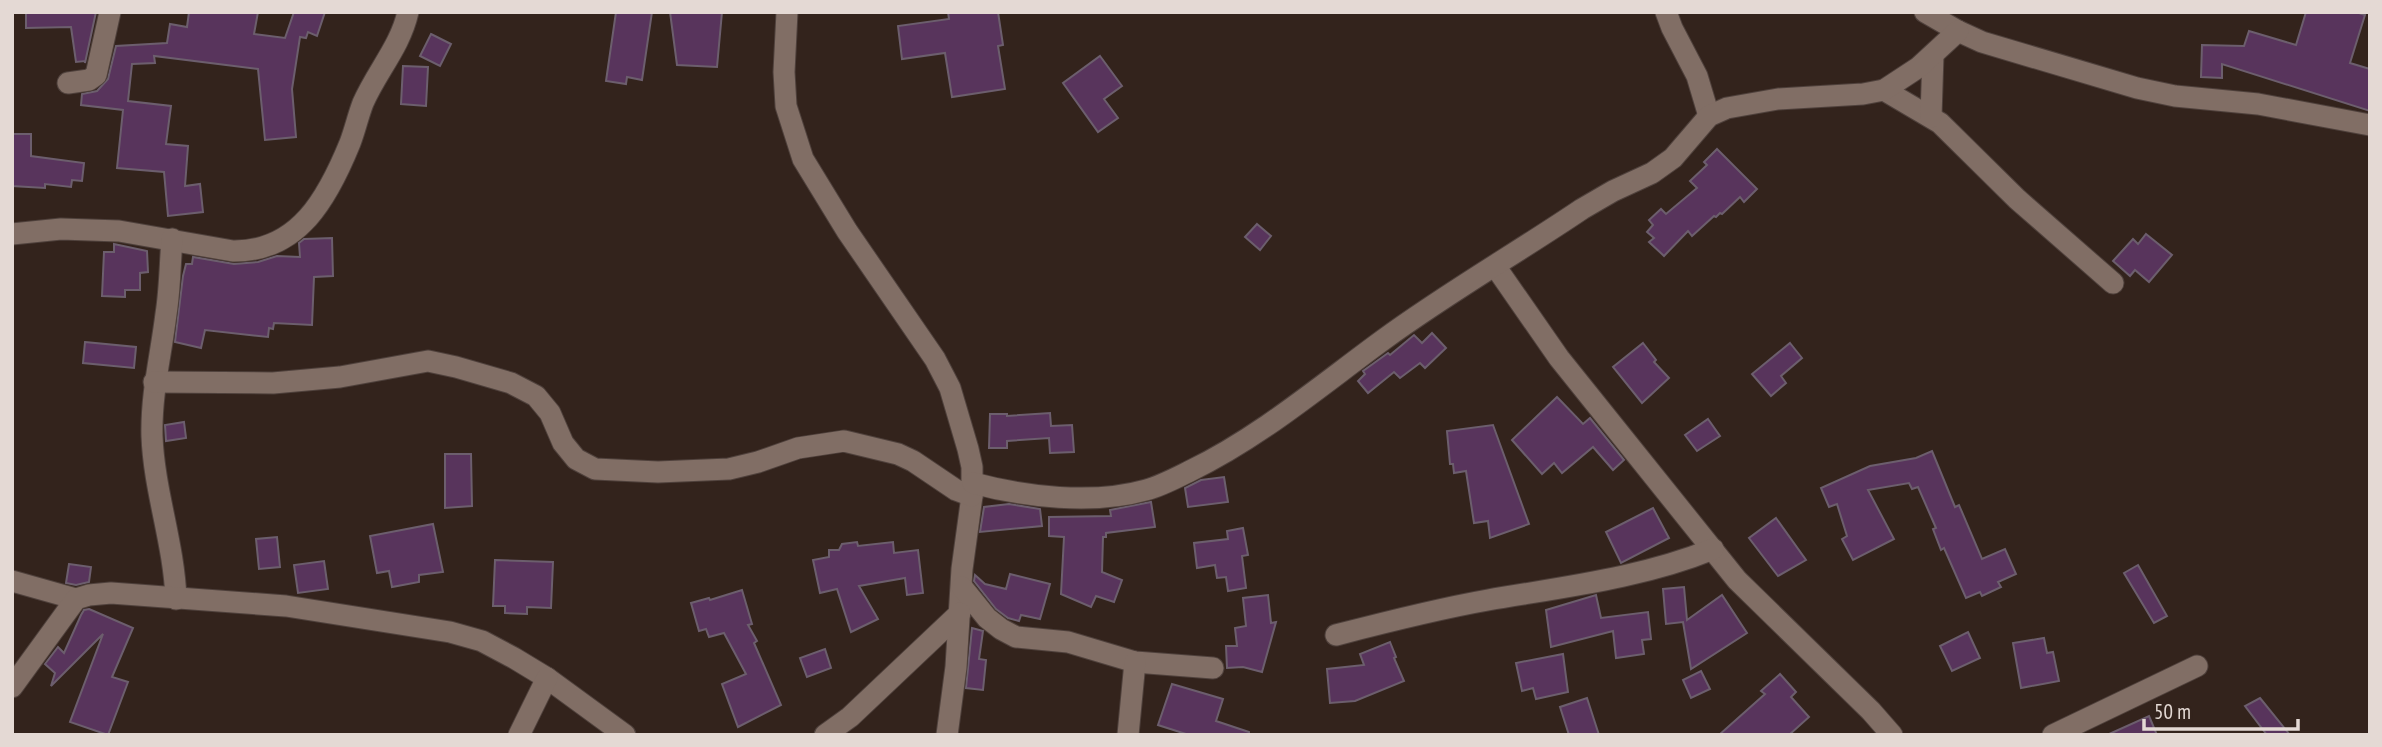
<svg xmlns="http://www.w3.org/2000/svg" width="2382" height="747" font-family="'PT Sans Narrow',sans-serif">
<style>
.building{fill:#58345c;stroke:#6c5e6d;stroke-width:2}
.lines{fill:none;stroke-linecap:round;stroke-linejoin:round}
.minor-casing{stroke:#4f413c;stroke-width:23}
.minor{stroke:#816e65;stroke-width:21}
</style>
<rect width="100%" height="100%" fill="#33231c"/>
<g class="building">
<path d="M26,12h70l-11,51v-2l-9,1 -5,-35 -45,1z"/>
<path d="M189,12h69l-4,22 31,4 9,-26h31l-8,24 -9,-4 -2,6 -6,-1 -8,52 4,48 -31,3 -7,-71 -104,-13 1,7 -23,1 -4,37 43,5 -5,38 22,2 -3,40 15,-2 3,28 -35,4 -4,-44 -47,-4 6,-58 -42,-5 1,-11 15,-3 11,-12 8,-33 51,-3 3,-19 17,3z"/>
<path d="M616,12h36l-10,68 -15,-3 -1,7 -20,-3z"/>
<path d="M670,12h52l-5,55 -40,-2z"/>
<path d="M948,12h50l5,33 -5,1 7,43 -53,8 -7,-44 -43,6 -4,-33 51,-7z"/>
<path d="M2306,12h50l9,3 -15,48 20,6v42l-148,-47v14l-21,-1 1,-32 42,1 5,-15 47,14z"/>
<path d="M431,34l20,10 -11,22 -20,-10z"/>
<path d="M1100,56l22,30 -18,13 14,19 -20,14 -35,-49z"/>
<path d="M403,66l25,1 -2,39 -25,-2z"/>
<path d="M12,134h19v22l53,7 -2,18 -10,-1 -1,7 -26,-3v4l-33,-2z"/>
<path d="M1717,149l40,40 -13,13 -4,-5 -18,17 -2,-1 -4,4 -2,-1 -22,20 -4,-5 -24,25 -15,-14 5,-4 -7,-6 6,-7 -4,-5 12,-11 5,5 31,-26 -7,-7 17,-16 -3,-3z"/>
<path d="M1257,224l14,12 -11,14 -15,-13z"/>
<path d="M2146,234l26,21 -23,27 -14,-12 -5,6 -17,-15 20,-22 5,5z"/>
<path d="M332,238l1,38 -19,1 -2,48 -38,-2 -1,6 -4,-1 -1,9 -63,-7 -4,18 -26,-6 8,-66 3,-12h6l1,-7 41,7 24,-2 19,-6 23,1 -1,-14 5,-4z"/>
<path d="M114,244l33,7 1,21 -8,1v17h-15v7l-23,-1 2,-44h10z"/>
<path d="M1432,333l14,15 -21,20 -5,-5 -20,15 -6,-6 -26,21 -10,-12 7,-7 -2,-3 25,-18 2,2 24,-20 8,8z"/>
<path d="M85,342l51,5 -2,21 -51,-5z"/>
<path d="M1643,343l13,17 -2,2 15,16 -27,25 -29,-36z"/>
<path d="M1790,343l12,15 -21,18 5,7 -15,13 -19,-22z"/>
<path d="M1557,397l26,27 7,-6 34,42 -11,10 -20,-23 -31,26 -8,-10 -12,11 -30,-34z"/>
<path d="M1050,413l1,13 21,-1 2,27 -24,1 -1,-15 -42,3v7h-18l1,-34h17v2z"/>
<path d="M1708,419l12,17 -23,15 -12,-16z"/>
<path d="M184,422l2,16 -20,3 -1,-16z"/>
<path d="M1493,425l36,99 -39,14 -2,-17 -14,2 -8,-52 -12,2 -1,-9h-3l-3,-33z"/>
<path d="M1932,451l23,56 4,-2 23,54 23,-10 11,25 -18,8 3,5 -19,9 -2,-4 -14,6 -22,-50 -3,2 -8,-21 3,-1 -18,-41 -6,2 -3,-6 -41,7 26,49 -41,21 -11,-21 5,-3 -10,-32 -8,3 -8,-19 49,-22 46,-8z"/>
<path d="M445,454h26l1,52 -27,2z"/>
<path d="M1224,477l4,25 -40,5 -3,-19 16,-8z"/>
<path d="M1151,502l4,25 -49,6v4h-3l-1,35 20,8 -8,22 -18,-6 -5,11 -30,-13 3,-57 -15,-1v-19l62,-1 -1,-6z"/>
<path d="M1009,504l31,5 2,17 -62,6 4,-25z"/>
<path d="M1653,508l16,30 -48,25 -15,-31z"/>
<path d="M1776,518l30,42 -28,16 -29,-38z"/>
<path d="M433,524l10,48 -24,3v7l-27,5 -3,-16 -12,2 -7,-37z"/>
<path d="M1243,528l5,27 -6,1 4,32 -18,3 -2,-14 -9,1 -2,-13 -18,3 -3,-25 34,-4 -1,-8z"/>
<path d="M277,537l3,30 -21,2 -3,-30z"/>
<path d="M857,542l1,4 35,-4 1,11 24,-3 5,43 -16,2 -2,-17 -46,8 19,33 -27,13 -14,-43 -17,4 -7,-33 16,-3v-7h10l3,-6z"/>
<path d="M495,560l58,2 -2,46 -24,-1v7l-22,-1v-7h-12z"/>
<path d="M324,561l4,28 -30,4 -4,-28z"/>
<path d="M69,564l22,3 -2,15 -13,3 -10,-2z"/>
<path d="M2138,565l29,51 -13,7 -30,-50z"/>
<path d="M1010,574l40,10 -10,35 -19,-4 -2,6 -11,-3 -12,-9 -22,-28 1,-6 10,9 21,5z"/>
<path d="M1684,587l3,33 35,-25 25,38 -56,36 -8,-47 -17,2 -3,-35z"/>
<path d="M742,590l10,34 -4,1 9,16 -3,2 27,62 -43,22 -16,-43 24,-10 -22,-41 -15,4 -3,-8 -7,2 -8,-28 18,-5 1,2z"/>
<path d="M1268,595l3,28 5,-1 -14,50 -19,-5 -16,1 -1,-22h11l-2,-18 11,-2 -3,-28z"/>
<path d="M1596,595l5,23 47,-6 3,27 -9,1 2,14 -28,4 -3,-27 -62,16 -5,-37z"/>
<path d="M89,609l44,19 -21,49 16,5 -20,53 -38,-13 33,-88 -52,52 4,-13 -10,-9 13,-17 6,6 17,-38 3,-5z"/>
<path d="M972,628l11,3 -4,28 7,1 -3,30 -17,-2z"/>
<path d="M1968,632l12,26 -28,13 -12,-25z"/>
<path d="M2044,638l3,15 6,-1 6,29 -38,7 -8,-45z"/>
<path d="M1390,642l6,15 -2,1 10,23 -49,20 -25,2 -3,-34 37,-4 -4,-11z"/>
<path d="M825,649l6,19 -24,9 -7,-19z"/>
<path d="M1563,654l5,38 -32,7 -3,-11 -11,3 -6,-28z"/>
<path d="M1701,671l9,18 -19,9 -8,-18z"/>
<path d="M1780,674l16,18 -5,5 18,20 -20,18h-70l46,-41 -4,-3z"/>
<path d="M1172,684l51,15 -7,22 33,11v3h-60l-31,-10z"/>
<path d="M1587,698l12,37h-30l-9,-28z"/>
<path d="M2260,698l30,37h-23l-22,-29z"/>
<path d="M2149,716l8,19h-50z"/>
</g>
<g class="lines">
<g class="minor-casing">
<g id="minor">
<path d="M787,12l-3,60 2,34 17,53 44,72 88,128 15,29 18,61 4,18v29l-10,73 -6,98 -9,68"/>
<path d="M1666,12l6,16 25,48 12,40"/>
<path d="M1925,12l33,19 24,11 155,46 38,8 83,8 112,21"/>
<path d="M68,83l21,-3 7,-5 14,-63"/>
<path d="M1884,90l56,33 77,76 96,84"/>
<path d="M1931,117l2,-62"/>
<path d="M12,234l49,-5 58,2 114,20c66,1 95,-54 117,-108 5,-13 8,-27 13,-40 14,-32 37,-56 45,-91"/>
<path d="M172,239c-2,25 -2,50 -6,75 -5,41 -15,80 -14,122 2,55 22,107 24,163"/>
<path d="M1495,266l64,92 178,222 134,131 21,24"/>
<path d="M154,382l119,1 67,-6 88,-16 28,6 55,16 25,13 14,17 13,30 13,16 19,10 63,3 71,-3 29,-7 40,-14 46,-7 54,13 15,7 43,29 16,6"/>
<path d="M973,483c52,14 120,22 173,7 15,-4 30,-12 44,-19 70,-34 130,-85 193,-131 64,-47 134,-87 199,-131l31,-18 39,-18 21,-15 36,-42 18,-8 51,-9 85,-5 21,-4 35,-23 39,-36"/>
<path d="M12,581l64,18"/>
<path d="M962,587l25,31 14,11 15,8 52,5 67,20 78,6"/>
<path d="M1336,635c50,-13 101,-26 152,-35 75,-13 154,-22 225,-51"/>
<path d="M12,687l64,-88 13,-4 22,-2 175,13 164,26 32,9 32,17 33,20 78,57"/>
<path d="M519,735l28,-57"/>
<path d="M825,735l25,-18 110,-104"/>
<path d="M1128,735l7,-73"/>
<path d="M2053,735l144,-69"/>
</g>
</g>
<use href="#minor" class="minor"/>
</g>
<rect width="2382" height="747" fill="none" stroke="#e4d9d4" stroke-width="28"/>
<path d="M2144 719v10h154v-10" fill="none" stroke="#e4d9d4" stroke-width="3.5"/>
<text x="2154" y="719" font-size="21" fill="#e4d9d4" stroke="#33231c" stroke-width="5" paint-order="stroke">50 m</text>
</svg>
